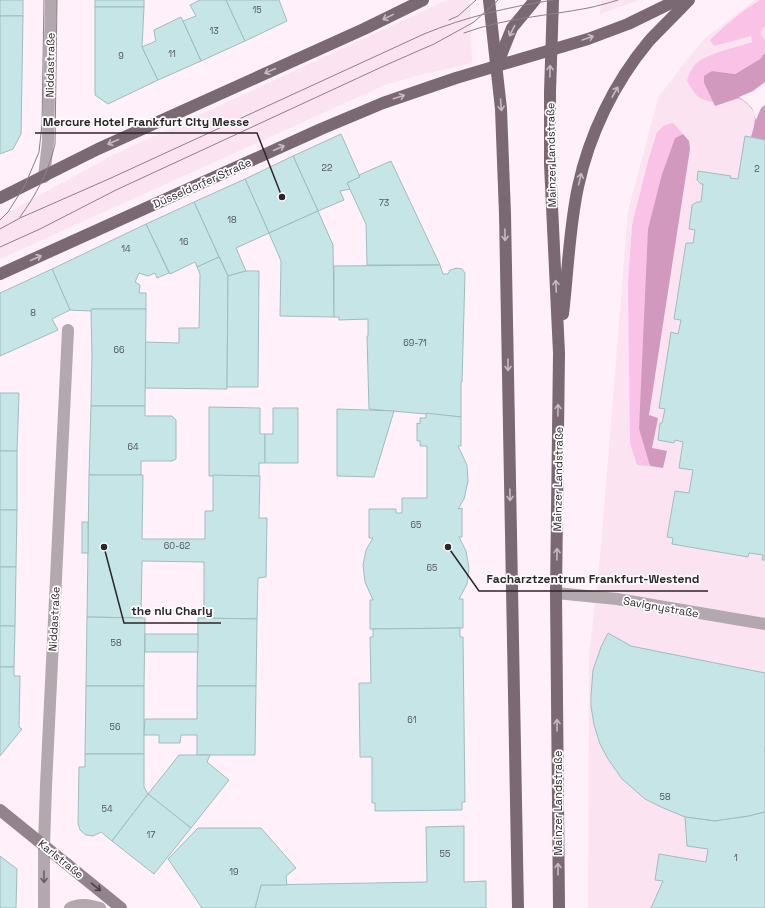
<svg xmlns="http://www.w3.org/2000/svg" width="765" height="908" font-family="'Space Grotesk',sans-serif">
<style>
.built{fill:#fce3f2}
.green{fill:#fbc2e7}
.water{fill:#d299be}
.pier{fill:#fff0f9}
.building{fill:#c6e5e7;stroke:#9fbdbe}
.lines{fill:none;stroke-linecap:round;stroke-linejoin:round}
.street{stroke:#b2a8ae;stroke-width:12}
.secondary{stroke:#92838c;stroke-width:12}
.primary{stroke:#7a6873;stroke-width:12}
.tram{stroke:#8c8188;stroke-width:1}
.oneway{stroke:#c3bbc0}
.oneway2{stroke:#696065}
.oneway3{stroke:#4b4147}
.labels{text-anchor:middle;stroke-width:3.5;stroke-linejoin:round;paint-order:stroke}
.number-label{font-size:9px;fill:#535559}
.street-label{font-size:11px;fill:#2d252a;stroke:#fff}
.leader{fill:none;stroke:#2d252a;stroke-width:1.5}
.callout-dot{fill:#2d252a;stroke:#fff;stroke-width:1.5}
.callout-label{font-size:12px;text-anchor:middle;font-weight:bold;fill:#2d252a;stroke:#fff;stroke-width:3.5;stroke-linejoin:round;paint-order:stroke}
</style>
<rect width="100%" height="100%" fill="#fff0f9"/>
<g class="built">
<path d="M447,0h23l2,63 -56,13 -31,9 -385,174v-42l111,-61z"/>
<path d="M601,0h38l-39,14z"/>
<path d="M755,0h10v908h-177l1,-251 12,-110 27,-336 30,-113 27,-36 20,-24z"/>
</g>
<g class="green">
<path d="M760,0h5v26l-5,6 5,8v13l-5,6 -26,15 -22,-3 -8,12 9,19c-17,-3 -18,-8 -26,-21 2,-7 5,-15 11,-19 11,-9 40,-15 54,-20l-1,-6 -37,10 -4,-6c15,-15 32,-29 50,-40z"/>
<path d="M673,123l10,11 -8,4 -13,36 -23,255 11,37 -13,-1 -7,-22 -2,-160 4,-58 16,-64 9,-29 8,-7z"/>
</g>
<g class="water">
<path d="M765,53v87l-14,-3c6,-20 7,-27 -12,-39l-24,8 -11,-23v-7l8,-5 23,3 25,-15z"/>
<path d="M683,134l6,7 1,8 -41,266 9,3 -6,30 15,3 -4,17 -13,-2 -11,-37 9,-200 14,-55 13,-36z"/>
</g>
<path class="pier" d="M765,82v23l-4,3 -5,12 -4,-12 -5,-5 -8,-6 14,-6z"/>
<g class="building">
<rect x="0" y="0" width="23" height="16"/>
<rect x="95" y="0" width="49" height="7"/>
<path d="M200,0h26l19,41 -44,20 -18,-40 13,-5 -6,-11z"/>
<path d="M226,0h53l8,21 -42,20z"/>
<path d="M95,7h49l-2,40 16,33 -50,24 -13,-9z"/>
<path d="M0,16h23l-2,118 -8,15 -13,5z"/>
<path d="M181,17l20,44 -43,19 -16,-33 14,-6 -1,-4 -1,-7z"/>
<path d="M341,134l19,43 -13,6 4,6 -11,2 4,9 -26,11 -25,-55z"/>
<path d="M745,136l20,4v420h-3l1,-5 -14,-2 -1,4 -76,-13 1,-6 -6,-1 8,-46 14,2 4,-23 -14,-2 4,-26 -8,-2 -1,3 -16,-3 2,-17h2l3,-14 -6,-1 12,-76 7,2 3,-14 -7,-1 12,-76h7l2,-13 -6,-1 3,-24 5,-3h4l2,-18h-2l-4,-4 1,-9 33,5 -1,2 8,1z"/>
<path d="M293,156l25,55 -49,22 -24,-54z"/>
<path d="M391,161l49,104h-73l-1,-41 -19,-41 13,-6 -1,-2z"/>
<path d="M245,179l24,54 -33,15 10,23 -18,5 -34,-74z"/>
<path d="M194,202l25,55 -22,10 -2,-5 -25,12 -24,-50z"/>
<path d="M318,211l15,34 1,72 -54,-1 1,-55 -12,-28z"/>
<path d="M146,224l23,49 -12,5 -2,-5 -7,3 -9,-3 -4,9 5,3 -1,8h7v16h-54l-1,2 -21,-1 -18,-41z"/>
<path d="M219,257l9,19 -1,113 -82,-1v-46l34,1v-15h20l1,-54 -3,-7z"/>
<path d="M440,265l3,9h5l2,-4 7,-2 5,1 3,4 -3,109h-1v35l-92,-8 -2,-73h1v-17l-29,1v-3h-5v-51z"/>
<path d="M52,269l18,41 -18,9 6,11 -58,26v-63z"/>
<path d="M246,271h13l-1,116h-31l1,-111z"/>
<path d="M92,309h54l-1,97h-54l1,-49 -1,-46z"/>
<path d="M0,393h19l-2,58h-17z"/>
<path d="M91,406h54v10h27l4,4v39l-4,2h-31v14h-52z"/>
<path d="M209,407l51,1v26h5v29h-6v13h-50z"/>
<path d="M273,408h25v55h-33v-29h8z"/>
<path d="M337,409l57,2 -20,66 -37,-1z"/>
<path d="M426,413l35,4v29h-3l9,19 1,16 -4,18 -6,10 4,-1v29h-3l7,14 3,17 -2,16 -8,15h4v29l-93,1v-29h3l-8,-18 -2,-17 3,-15 7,-12h-4v-29h27v4h6v-15h25v-52h-7v-5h-3v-18l3,1v-6h6z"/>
<rect x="0" y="451" width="17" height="59"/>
<path d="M89,475h54l-1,64h63v-28h8v-36l47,1 -1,42h8l-1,59 -8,1 -1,41 -53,-1v-56l-62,-1 -1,57 -54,-1z"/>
<path d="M0,510h17l-1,57h-16z"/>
<rect x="82" y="522" width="6" height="31"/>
<path d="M0,567h16l-1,59h-15z"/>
<path d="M87,617l58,1 -1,68h-58z"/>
<path d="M198,618l59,1 -1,67h-59z"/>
<path d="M0,626h15l-1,41h-14z"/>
<path d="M460,628v9h3l2,165h-3v8l-87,1v-8h-3v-46h-12l-1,-74h12l-1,-46h3v-8z"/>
<path d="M608,633l23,13 134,27v76h-1l1,2v61l-16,4 -34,5 -30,-4 -24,-10 -16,-8 -23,-20 -14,-20 -8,-15 -6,-19 -3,-19v-10l2,-26 8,-23z"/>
<rect x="145" y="634" width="53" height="18"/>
<path d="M0,667h14v9h6l-1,51 3,2 -22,27z"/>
<path d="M86,686h58v68h-59z"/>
<path d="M197,686h59l-1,69h-58v-20h-16l-1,8h-21v-8h-15l1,-16h52z"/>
<path d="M85,754h59v33l4,7 -36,47 -11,-9 -8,4 -7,-1 -6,-5 -2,-6 1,-57h6z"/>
<path d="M179,755h31l-3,7 22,18 -38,48 -43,-34z"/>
<path d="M148,794l43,34 -37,46 -42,-33z"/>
<path d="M765,812v96h-114l12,-27 -8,-1 4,-26 47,8 2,-13 -21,-3 -2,-29 30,4 34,-5z"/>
<path d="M464,826v56l22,-1v27h-231l6,-23 166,-3 -1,-55z"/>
<path d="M198,828h63l35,40 -10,8 1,9h-26l-6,23h-53l-34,-49z"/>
<path d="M0,856l17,13 -1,39h-16z"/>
</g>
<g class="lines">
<g class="street">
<path d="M44,177l4,-35 3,-142"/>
<path d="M556,593l61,6 148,25"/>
<path d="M44,908v-63l2,-59 22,-456"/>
<path d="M70,908c10,-5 19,-3 30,0"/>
</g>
<path class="secondary" d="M0,810l121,98"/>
<g class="primary">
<path d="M489,0l12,109 4,105 13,694"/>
<path d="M553,0l-3,92v72l9,189 -3,240 3,315"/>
<path d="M497,65l15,-37 23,-28"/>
<path d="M0,198l98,-49 266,-120 59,-29"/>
<path d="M0,274l321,-145 62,-26 73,-25 132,-39 40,-15 49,-24"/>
<path d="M563,314c5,-42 6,-85 15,-127 11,-52 36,-104 71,-146 13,-14 27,-27 40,-41"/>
</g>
<g class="tram">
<path d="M449,20l9,-4 18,-16"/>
<path d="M464,33c40,-15 83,-17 124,-25 10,-2 20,-5 30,-8"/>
<path d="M20,217c16,-22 29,-46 35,-73l2,-144"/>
<path d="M0,220l8,-8 17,-27 14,-33 3,-28 2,-124"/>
<path d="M0,229l20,-11 91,-40 313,-144c41,-17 85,-27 129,-34"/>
<path d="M0,247l40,-18 76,-39 270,-125 48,-21 40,-22 24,-22"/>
</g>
</g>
<defs><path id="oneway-shaft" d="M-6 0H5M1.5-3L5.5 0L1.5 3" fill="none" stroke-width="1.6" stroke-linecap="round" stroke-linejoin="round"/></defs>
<g class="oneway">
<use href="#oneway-shaft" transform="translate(388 17) rotate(154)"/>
<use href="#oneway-shaft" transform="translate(512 31) rotate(117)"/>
<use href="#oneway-shaft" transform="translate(588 38) rotate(-19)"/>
<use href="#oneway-shaft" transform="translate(270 71) rotate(156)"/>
<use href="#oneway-shaft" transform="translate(550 71) rotate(-89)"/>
<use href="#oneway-shaft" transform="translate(615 92) rotate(-61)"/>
<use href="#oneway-shaft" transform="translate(399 97) rotate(-18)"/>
<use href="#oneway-shaft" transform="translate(501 105) rotate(85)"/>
<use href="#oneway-shaft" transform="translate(113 142) rotate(156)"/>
<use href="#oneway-shaft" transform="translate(279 148) rotate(-24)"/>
<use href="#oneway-shaft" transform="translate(580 179) rotate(-76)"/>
<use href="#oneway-shaft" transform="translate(505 235) rotate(89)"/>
<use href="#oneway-shaft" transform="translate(36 258) rotate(-24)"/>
<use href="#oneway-shaft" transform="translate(556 286) rotate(-93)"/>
<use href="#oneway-shaft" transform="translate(508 365) rotate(89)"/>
<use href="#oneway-shaft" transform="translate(558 410) rotate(-89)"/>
<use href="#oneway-shaft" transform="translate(510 495) rotate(89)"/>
<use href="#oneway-shaft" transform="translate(557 554) rotate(-89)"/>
<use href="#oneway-shaft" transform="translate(557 725) rotate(-90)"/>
<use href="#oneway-shaft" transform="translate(558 869) rotate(-90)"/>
</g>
<use class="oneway2" href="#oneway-shaft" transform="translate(44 877) rotate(89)"/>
<use class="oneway3" href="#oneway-shaft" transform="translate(96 887) rotate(39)"/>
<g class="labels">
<g class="number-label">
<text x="257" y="13">15</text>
<text x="214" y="34">13</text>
<text x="172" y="57">11</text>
<text x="121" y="59">9</text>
<text x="327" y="171">22</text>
<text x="757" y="172">2</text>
<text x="384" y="206">73</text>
<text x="232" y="223">18</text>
<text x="184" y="245">16</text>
<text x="126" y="252">14</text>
<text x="33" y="316">8</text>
<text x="415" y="346">69-71</text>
<text x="119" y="353">66</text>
<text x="133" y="450">64</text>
<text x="416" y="528">65</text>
<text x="177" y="549">60-62</text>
<text x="432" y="571">65</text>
<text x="116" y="646">58</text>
<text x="412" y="723">61</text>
<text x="115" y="730">56</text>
<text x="665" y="800">58</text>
<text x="107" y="812">54</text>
<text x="151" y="838">17</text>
<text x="445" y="857">55</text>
<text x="736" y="861">1</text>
<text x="234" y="875">19</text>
</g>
<g class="street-label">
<text transform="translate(50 65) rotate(-89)" y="4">Niddastraße</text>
<text transform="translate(551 155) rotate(-91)" y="4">Mainzer Landstraße</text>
<text transform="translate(202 183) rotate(-24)" y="4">Düsseldorfer Straße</text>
<text transform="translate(558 479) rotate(-89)" y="4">Mainzer Landstraße</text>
<text transform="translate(661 607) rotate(10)" y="4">Savignystraße</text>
<text transform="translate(54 619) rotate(-87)" y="4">Niddastraße</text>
<text transform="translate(558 803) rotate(-90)" y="4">Mainzer Landstraße</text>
<text transform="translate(61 859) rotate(39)" y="4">Karlstraße</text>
</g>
</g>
<path class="leader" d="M282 197L257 133H35M448 547L479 591H708M104 547L124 623H221"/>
<g class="callout-dot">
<circle cx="282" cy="197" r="4"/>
<circle cx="448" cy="547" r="4"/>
<circle cx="104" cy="547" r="4"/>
</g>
<g class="callout-label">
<text x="146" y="126">Mercure Hotel Frankfurt City Messe</text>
<text x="593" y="583">Facharztzentrum Frankfurt-Westend</text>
<text x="172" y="615">the niu Charly</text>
</g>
</svg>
